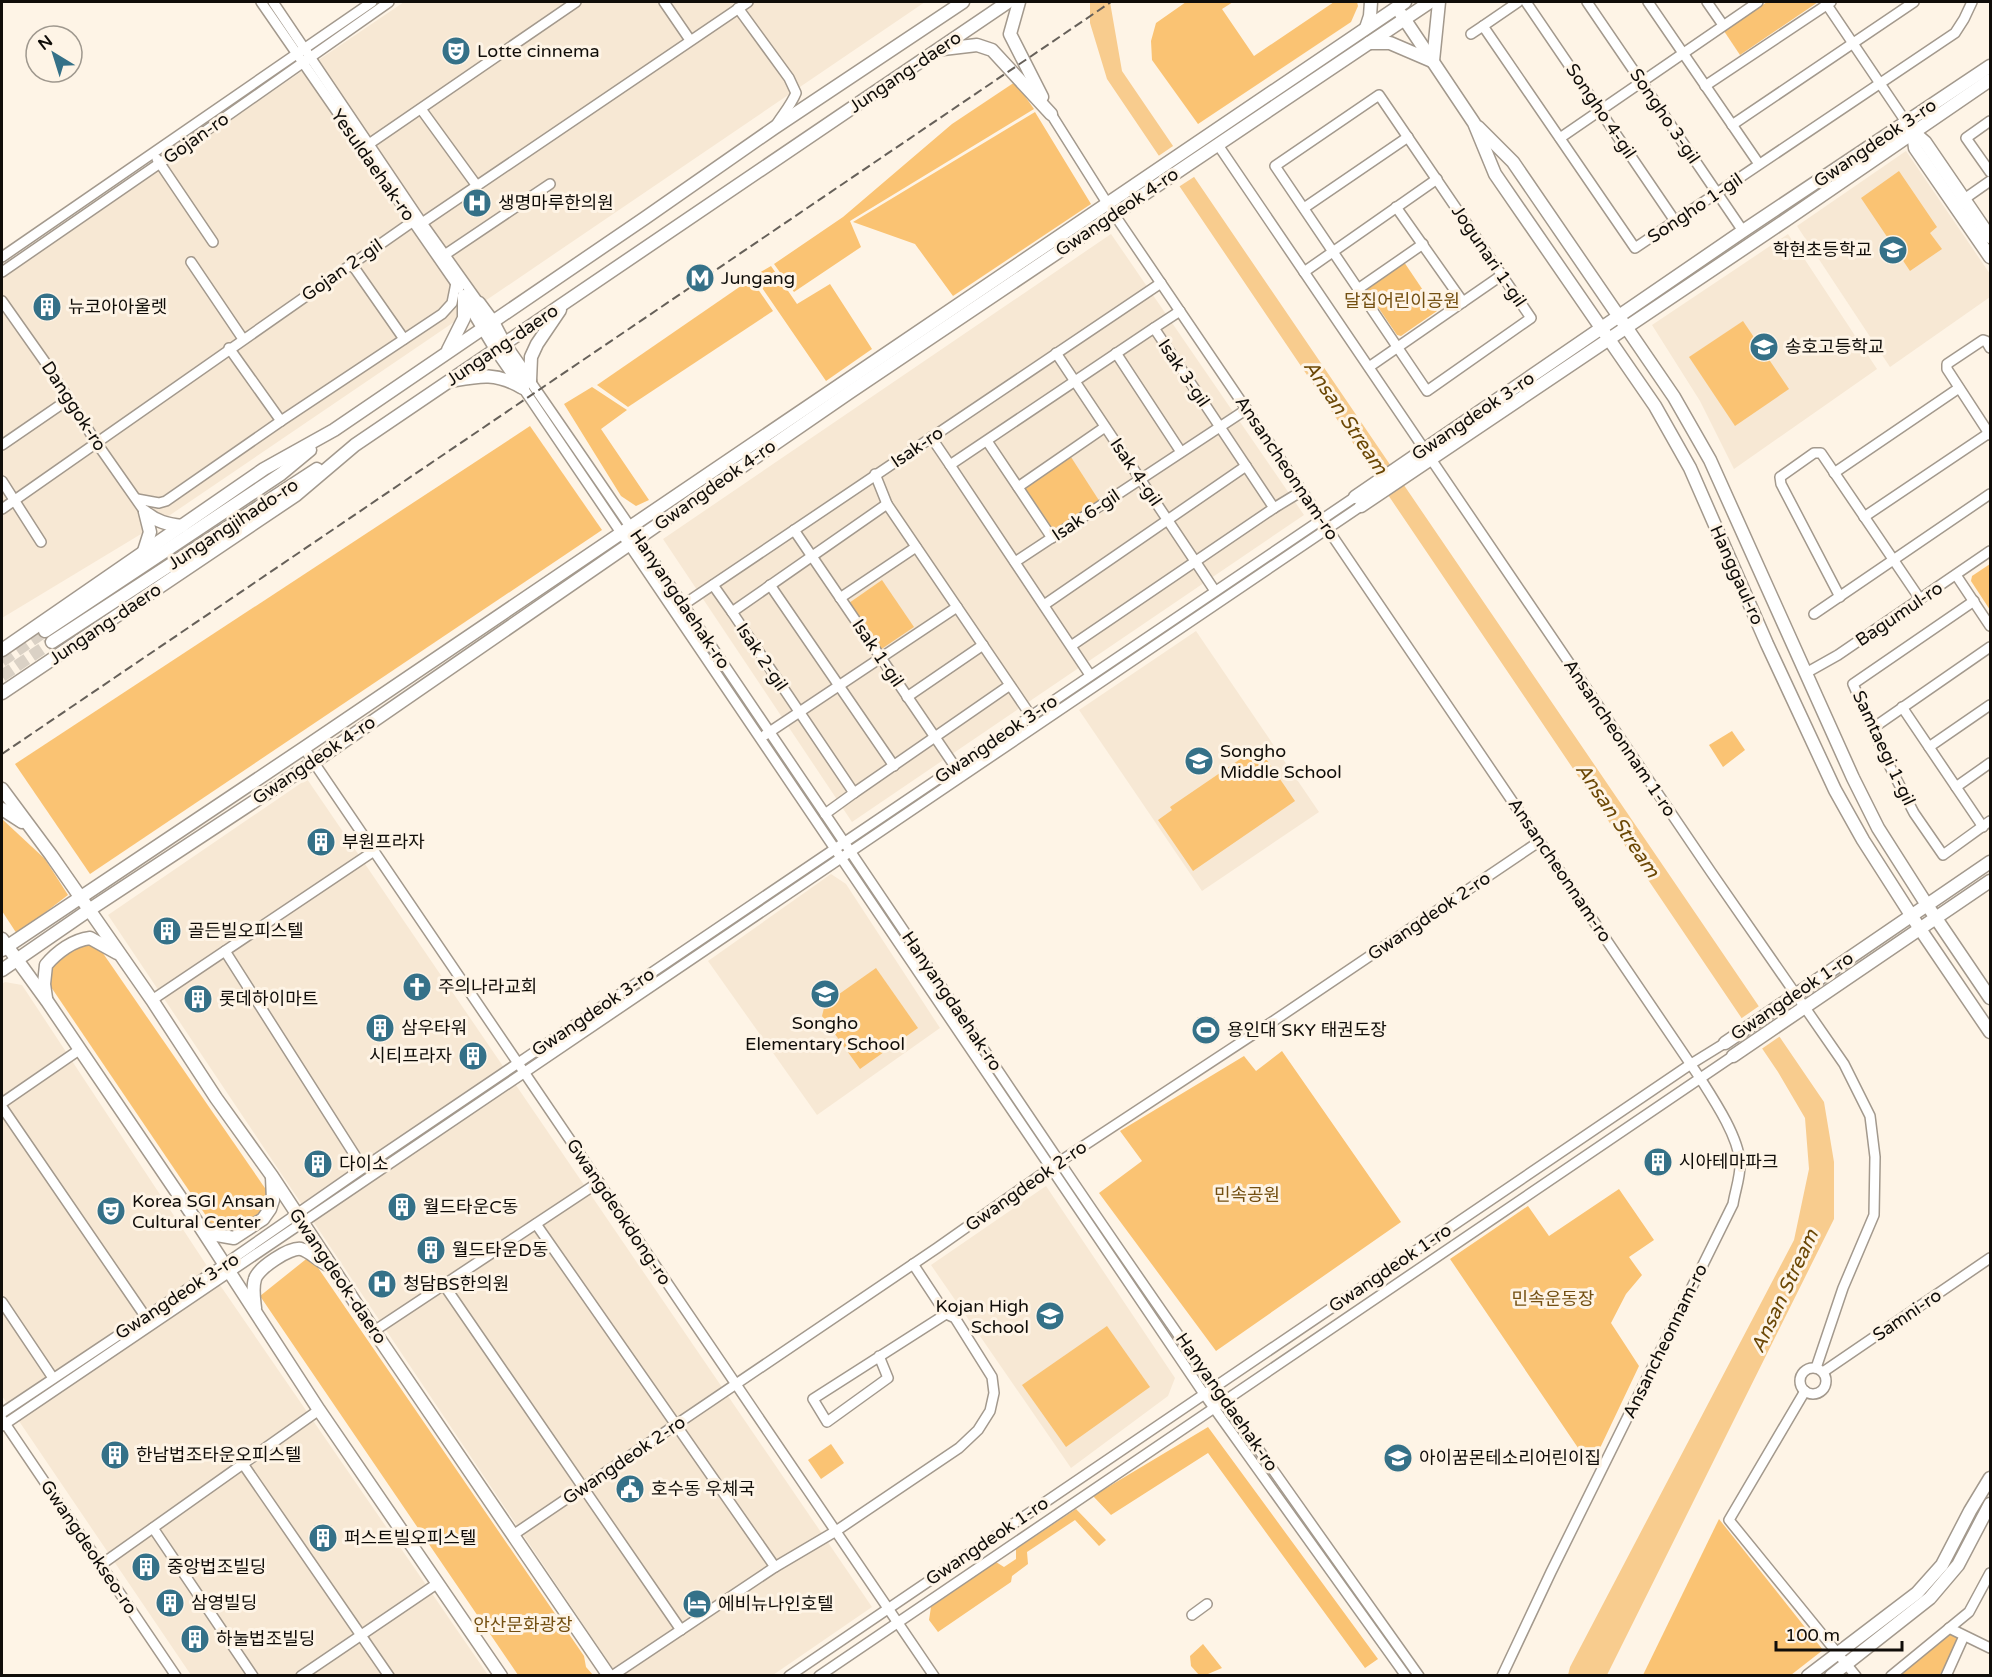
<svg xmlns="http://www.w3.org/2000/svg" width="1992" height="1677" font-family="'Varela Round','Noto Sans KR',sans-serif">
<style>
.built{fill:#f7e8d4}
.green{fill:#fac373}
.water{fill:#f8cc8e}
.pier{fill:#fef4e6}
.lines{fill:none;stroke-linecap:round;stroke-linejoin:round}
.major-tunnel{stroke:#dad1c5;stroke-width:12;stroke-dasharray:12 6;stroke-linecap:butt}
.minor-casing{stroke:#a3998d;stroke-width:12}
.major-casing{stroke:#a3998d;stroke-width:15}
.minor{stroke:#fff;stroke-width:9}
.major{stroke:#fff;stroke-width:12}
.rail{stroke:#666059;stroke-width:2;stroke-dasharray:9 4.5;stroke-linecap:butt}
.labels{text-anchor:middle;stroke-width:6;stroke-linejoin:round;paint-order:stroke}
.poi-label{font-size:18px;fill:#100d09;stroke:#fef4e6;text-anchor:start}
.street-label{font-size:18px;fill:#100d09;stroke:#fef4e6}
.park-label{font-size:18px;fill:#734f11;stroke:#fef4e6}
.water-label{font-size:20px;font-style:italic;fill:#6c4806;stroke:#fef4e6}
</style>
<rect width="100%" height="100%" fill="#fef4e6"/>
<g class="built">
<path d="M404,2h521l-774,526 -149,90v-343z"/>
<path d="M1906,151l84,123v23l-100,70 -93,-141z"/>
<path d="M1111,234l193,281 -452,307 -189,-283z"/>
<path d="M1788,234l89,135 -143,100 -34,-68 -48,-76z"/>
<path d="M1196,631l123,181 -117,79 -123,-181z"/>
<path d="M307,779l565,828 -99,68h-156l-509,-760z"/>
<path d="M831,874l15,10 94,144 -123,87 -109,-154z"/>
<path d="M5,982l17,3 191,290 275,400h-297l-189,-279v-412z"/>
<path d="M1046,1186l129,192 -7,18 -97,72 -140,-203z"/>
</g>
<g class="green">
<path d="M1186,2h47l-11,7 32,47 80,-54h23l1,4 -7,16 -153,102 -46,-64 -1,-19 5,-18z"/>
<path d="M1767,2h51l-78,53 -16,-24z"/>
<path d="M1015,82l19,27 -184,112 11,26 -67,45 -20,-28 69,-47 109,-93z"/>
<path d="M1035,112l56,92 -138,92 -38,-52 -62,-22z"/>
<path d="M1899,171l38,56 -7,6 12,16 -32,22 -49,-73z"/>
<path d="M1404,262l33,49 -36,25 -4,-1 -30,-44 1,-4z"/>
<path d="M771,266l26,38 33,-20 42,65 -46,32 -72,-105z"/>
<path d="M751,279l22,32 -145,96 -31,-22z"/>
<path d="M1743,321l46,68 -54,37 -46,-69z"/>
<path d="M592,387l35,23 -26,19 48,71 -13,6 -15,-10 -57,-92z"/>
<path d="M530,426l72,104 -512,344 -75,-110z"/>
<path d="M1071,457l29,45 -47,30 -29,-44z"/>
<path d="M1990,564v46l-19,-29 1,-5z"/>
<path d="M882,580l32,47 -34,23 -31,-47z"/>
<path d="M1732,731l13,19 -22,17 -14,-22z"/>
<path d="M1258,747l37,54 -102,70 -35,-51 14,-10 -2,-3z"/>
<path d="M2,819l43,40 23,36 -51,39 -15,-23z"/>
<path d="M84,942l14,4 169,245 -4,23 -27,19 -21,-4 -164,-242 -4,-8 6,-16z"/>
<path d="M876,968l42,60 -58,41 -38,-53 3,-12z"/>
<path d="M1282,1051l119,171 -185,129 -117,-158 43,-32 -22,-30 124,-75 12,15z"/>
<path d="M1619,1189l35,51 -25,17 13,18 -16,19 -15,29 28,43 -48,101 -141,-208 78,-53 21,30z"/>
<path d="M310,1256l274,400 2,11 7,8h-75l-258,-379z"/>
<path d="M1107,1326l43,61 -84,60 -44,-62z"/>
<path d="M1208,1427l170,232 -13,9 -157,-215 -97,62 -18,-19z"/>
<path d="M831,1444l13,19 -23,16 -13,-19z"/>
<path d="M1076,1509l30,31 -7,6 -24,-26 -48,32 1,12 -16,12 -1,6 -73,50 -9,-12 2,-13 65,-45 8,5 12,-8v-10z"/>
<path d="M1719,1519l104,131 -32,25h-148z"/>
<path d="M1948,1632l11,6 -19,37 -41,1z"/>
<path d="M1203,1644l19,24 -14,6 -9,1 -8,-9 -1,-10z"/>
</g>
<path class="water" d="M1090,2h20l12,69 702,1031 10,60v57l-227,456h-39l2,-8 224,-427 15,-71 -4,-51 -27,-46 -671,-993 -17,-56z"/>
<g class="pier">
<path d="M1176,144l21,31 -20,13 -20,-31z"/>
<path d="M1762,1004l20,31 -22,15 -21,-30z"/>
</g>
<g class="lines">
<g class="major-tunnel">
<path d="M2,661l43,-30"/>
<path d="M2,676l50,-34"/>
</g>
<g class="minor-casing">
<g id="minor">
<path d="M261,2l198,286"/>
<path d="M273,2l149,221 57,80"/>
<path d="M664,2l26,38"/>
<path d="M1518,2l-35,24 152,222 320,-215 9,-14 8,-17"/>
<path d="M1526,2l149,219"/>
<path d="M1587,2l156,229"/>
<path d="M1648,2l111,162"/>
<path d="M1707,2l16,23"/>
<path d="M1825,2l81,120"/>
<path d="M738,8l51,70 7,15c-5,12 -13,21 -20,32"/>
<path d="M1471,34l12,-8"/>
<path d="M1705,86l126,-84"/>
<path d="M1379,95l152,223 -104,73 -152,-225z"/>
<path d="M421,109l56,77"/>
<path d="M1051,114l63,100 586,864c14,22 38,58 40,84 1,13 -5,29 -7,42l-182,368 -49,104"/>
<path d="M1990,121l-24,17 24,34"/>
<path d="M1732,125l182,-123"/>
<path d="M1560,138l198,-136"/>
<path d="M369,144l207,-142"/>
<path d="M1218,145l493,727 133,192 26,52 5,41 -1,58 -31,73 -27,80"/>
<path d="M157,159l56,83"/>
<path d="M1960,202l30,-21"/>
<path d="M1396,207l67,95"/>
<path d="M1304,208l104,-71"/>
<path d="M446,254l104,-70"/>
<path d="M2,257l370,-255"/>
<path d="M191,262l52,77"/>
<path d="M351,263l53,76"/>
<path d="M2,272l158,-109 229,-161"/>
<path d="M1304,272l133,-93"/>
<path d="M1358,289l65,-45"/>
<path d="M2,301l43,61 51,80 49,70"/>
<path d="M1154,328l26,-17"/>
<path d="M229,348l52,73"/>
<path d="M1990,348l-4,-7 -3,-1 -36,24v5l43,66"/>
<path d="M1056,353l159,238"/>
<path d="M1116,353l65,99"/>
<path d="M1369,367l133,-92"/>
<path d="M530,381c178,257 352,518 527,777 118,175 240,346 362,518"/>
<path d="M523,388l681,1006 202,282"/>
<path d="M931,437l19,28"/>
<path d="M987,441l65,97"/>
<path d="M2,445l67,-46"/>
<path d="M1834,473l125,-85"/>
<path d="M875,474l12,30"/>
<path d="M2,481l39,61"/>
<path d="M1018,487l87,-60"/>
<path d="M137,499l22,4 7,-2 115,-80 161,-107 10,-11 4,-20"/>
<path d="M1274,508l28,-17"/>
<path d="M2,509l410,-287 10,1 326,-221"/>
<path d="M1864,517l125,-84"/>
<path d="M794,530l164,241"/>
<path d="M1015,562l232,-153"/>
<path d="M1956,575l34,51"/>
<path d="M713,585l19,27"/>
<path d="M770,585l124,181"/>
<path d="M1840,597l-59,-113 -1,-7 34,-24h7l99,146"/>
<path d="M840,598l76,-51"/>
<path d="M1974,601l-121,83 35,79 26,50 29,42 47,-34"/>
<path d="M1044,605l202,-139"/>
<path d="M680,607l481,-324"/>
<path d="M1814,614l176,-120"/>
<path d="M1071,646l203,-138 -120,-180 -204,137 140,210"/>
<path d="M1806,673l32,-18 152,-104"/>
<path d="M1010,685l-156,108 -122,-181 155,-108 123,181 21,31"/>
<path d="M907,697l76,-52"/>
<path d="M1902,707l81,120"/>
<path d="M1873,728l117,-81"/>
<path d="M765,735l192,-128"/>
<path d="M1929,747l61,-42"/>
<path d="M304,748l630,928"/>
<path d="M1956,787l34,-24"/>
<path d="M825,814l29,-21"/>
<path d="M225,951l138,217"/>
<path d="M152,1000l222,-149"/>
<path d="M2,1103l77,-53"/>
<path d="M2,1107l143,209"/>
<path d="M536,1224l239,343"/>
<path d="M444,1285l237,345"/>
<path d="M2,1302l51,76"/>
<path d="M374,1331l225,-149"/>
<path d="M879,1356l9,22 -61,44 -14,-23 133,-85 -33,-50"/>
<circle cx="1813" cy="1381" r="13"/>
<path d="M1823,1372l167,-114"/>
<path d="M1805,1391l-76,129 127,156"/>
<path d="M2,1413l223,-149 138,-96 992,-671"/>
<path d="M2,1419l174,257"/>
<path d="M2,1426l1359,-920"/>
<path d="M243,1464l146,212"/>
<path d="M153,1528l100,148"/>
<path d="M513,1535l424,-287 122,-86 216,-142 265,-179"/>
<path d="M102,1564l217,-154"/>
<path d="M1192,1615l15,-11"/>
<path d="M1949,1628l41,20"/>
<path d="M301,1676l137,-93"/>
<path d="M612,1676l163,-109 61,-36 123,-83 19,-18 12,-19 4,-18 -2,-16 -37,-59 -9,-4"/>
<path d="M789,1676l902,-612 34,-21"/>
<path d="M819,1676l914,-620"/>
<path d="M1891,1676l78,-64 21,-39"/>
<path d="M1946,1676l18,-40"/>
</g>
</g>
<g class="major-casing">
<g id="major">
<path d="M1019,2l-9,32 32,63"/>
<path d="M1401,14l73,109 21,51 160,232 35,62 77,176 68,146 28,50 57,89 70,103"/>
<path d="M1366,28l4,-12 1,-14"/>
<path d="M1369,43h21l42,18"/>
<path d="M943,49l34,-4 15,5 59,64"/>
<path d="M1433,61l6,-59"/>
<path d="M1478,127l35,35 161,235 36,63 143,318 25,50 49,77 63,93"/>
<path d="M1911,130l14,12 65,95"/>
<path d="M1913,133l2,15 75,109"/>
<path d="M464,296l32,53 27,39"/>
<path d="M479,303l14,19 12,23 25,36"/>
<path d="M448,350l16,-32v-21"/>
<path d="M451,381c28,-5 44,-9 70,6"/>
<path d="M530,381l1,-24 6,-13 23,-34"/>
<path d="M1355,497l388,-266 247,-165"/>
<path d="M1361,506l425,-286 204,-140"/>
<path d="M144,551l6,-19 -5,-20c12,10 22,12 37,14"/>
<path d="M45,631l236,-157 29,-24"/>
<path d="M52,642l265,-173"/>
<path d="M2,650l262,-181 70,-39 311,-212 129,-90 189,-126"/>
<path d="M2,693l294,-198 59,-50 653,-443"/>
<path d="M2,789l49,66 101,145 64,98 56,78 102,155 235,345"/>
<path d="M2,809l20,13"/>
<path d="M2,939l45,62 148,218 124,191 182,266"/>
<path d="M2,950l302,-202 1101,-746"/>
<path d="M2,970l87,-60 225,-148 536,-370 580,-390"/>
<path d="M46,998l-2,-14 2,-19c11,-13 27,-25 44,-27l27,15"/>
<path d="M1725,1043l265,-181"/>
<path d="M1733,1056l257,-175"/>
<path d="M202,1226l15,9 17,3 29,-19 7,-10 3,-9 -1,-23"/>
<path d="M255,1308c-1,-9 -3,-20 0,-29 3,-11 35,-32 46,-30 9,2 18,13 29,17"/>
<path d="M1808,1676l109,-83 25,-28 28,-54 20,-33"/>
<path d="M1831,1676l99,-78 28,-33 32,-61"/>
</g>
</g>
<use href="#minor" class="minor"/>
<use href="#major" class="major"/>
<path class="rail" d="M2,754l1109,-752"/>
</g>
<defs>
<g id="theatre-disc" transform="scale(1.5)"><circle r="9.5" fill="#357188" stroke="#fef4e6"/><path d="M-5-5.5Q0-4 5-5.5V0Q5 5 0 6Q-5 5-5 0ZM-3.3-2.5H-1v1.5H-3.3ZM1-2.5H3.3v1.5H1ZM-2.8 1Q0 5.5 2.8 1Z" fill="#fff"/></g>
<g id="hospital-disc" transform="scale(1.5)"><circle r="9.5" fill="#357188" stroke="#fef4e6"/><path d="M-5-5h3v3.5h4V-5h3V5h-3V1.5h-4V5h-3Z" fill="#fff"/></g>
<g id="school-disc" transform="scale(1.5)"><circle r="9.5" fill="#357188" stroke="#fef4e6"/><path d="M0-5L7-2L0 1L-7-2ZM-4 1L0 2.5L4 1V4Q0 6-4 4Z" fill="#fff"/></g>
<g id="metro-disc" transform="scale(1.5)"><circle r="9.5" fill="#357188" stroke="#fef4e6"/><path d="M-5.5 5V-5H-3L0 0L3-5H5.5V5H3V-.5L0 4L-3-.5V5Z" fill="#fff"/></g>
<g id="building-disc" transform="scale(1.5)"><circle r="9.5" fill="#357188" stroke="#fef4e6"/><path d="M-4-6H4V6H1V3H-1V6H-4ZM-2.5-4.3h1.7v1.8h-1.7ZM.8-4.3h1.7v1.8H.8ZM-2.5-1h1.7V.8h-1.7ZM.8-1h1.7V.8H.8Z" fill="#fff"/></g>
<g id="church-disc" transform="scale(1.5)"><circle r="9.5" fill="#357188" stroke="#fef4e6"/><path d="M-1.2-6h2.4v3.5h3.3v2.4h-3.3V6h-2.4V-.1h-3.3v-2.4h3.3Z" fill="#fff"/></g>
<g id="stadium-disc" transform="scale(1.5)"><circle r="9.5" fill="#357188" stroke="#fef4e6"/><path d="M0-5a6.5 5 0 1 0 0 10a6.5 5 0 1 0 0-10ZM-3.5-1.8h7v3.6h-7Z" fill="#fff"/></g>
<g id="civic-disc" transform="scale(1.5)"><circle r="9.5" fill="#357188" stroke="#fef4e6"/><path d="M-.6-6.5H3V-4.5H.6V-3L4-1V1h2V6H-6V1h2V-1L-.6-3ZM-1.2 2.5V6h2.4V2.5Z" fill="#fff"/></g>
<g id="hotel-disc" transform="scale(1.5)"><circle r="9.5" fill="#357188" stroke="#fef4e6"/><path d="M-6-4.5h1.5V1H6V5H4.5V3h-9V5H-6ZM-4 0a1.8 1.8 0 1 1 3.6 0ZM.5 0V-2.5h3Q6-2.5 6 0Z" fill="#fff"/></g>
</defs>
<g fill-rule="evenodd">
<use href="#theatre-disc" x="456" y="51"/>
<use href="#hospital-disc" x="477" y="203"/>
<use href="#school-disc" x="1893" y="250"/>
<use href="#metro-disc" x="700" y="278"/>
<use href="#building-disc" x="47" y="307"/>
<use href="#school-disc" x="1764" y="347"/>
<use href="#school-disc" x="1199" y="761"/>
<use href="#building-disc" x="321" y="842"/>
<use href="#building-disc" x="167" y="931"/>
<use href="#church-disc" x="417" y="987"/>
<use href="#school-disc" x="825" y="994"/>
<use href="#building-disc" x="198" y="999"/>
<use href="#building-disc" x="380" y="1028"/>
<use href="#stadium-disc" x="1206" y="1030"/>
<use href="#building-disc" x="473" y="1056"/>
<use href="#building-disc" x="1658" y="1162"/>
<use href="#building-disc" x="318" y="1164"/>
<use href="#building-disc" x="402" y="1207"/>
<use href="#theatre-disc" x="111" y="1211"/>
<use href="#building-disc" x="431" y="1250"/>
<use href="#hospital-disc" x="382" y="1284"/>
<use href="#school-disc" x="1050" y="1316"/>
<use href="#building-disc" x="115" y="1455"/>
<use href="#school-disc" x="1398" y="1458"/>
<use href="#civic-disc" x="630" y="1489"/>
<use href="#building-disc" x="323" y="1538"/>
<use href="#building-disc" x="146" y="1567"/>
<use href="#building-disc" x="170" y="1603"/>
<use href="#hotel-disc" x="697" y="1604"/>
<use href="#building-disc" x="195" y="1639"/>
</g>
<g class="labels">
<g class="poi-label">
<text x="477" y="57">Lotte cinnema</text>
<text x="498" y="209">생명마루한의원</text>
<text x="1872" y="256" text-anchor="end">학현초등학교</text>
<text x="721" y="284">Jungang</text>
<text x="68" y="313">뉴코아아울렛</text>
<text x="1785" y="353">송호고등학교</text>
<text x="1220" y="757">Songho<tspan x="1220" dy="21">Middle School</tspan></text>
<text x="342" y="848">부원프라자</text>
<text x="188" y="937">골든빌오피스텔</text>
<text x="438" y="993">주의나라교회</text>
<text x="219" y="1005">롯데하이마트</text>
<text x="825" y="1029" text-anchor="middle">Songho<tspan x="825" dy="21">Elementary School</tspan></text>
<text x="401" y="1034">삼우타워</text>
<text x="1227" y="1036">용인대 SKY 태권도장</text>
<text x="452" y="1062" text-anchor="end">시티프라자</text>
<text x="1679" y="1168">시아테마파크</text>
<text x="339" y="1170">다이소</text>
<text x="132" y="1207">Korea SGI Ansan<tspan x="132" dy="21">Cultural Center</tspan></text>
<text x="423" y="1213">월드타운C동</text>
<text x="452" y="1256">월드타운D동</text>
<text x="403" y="1290">청담BS한의원</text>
<text x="1029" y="1312" text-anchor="end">Kojan High<tspan x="1029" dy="21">School</tspan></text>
<text x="136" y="1461">한남법조타운오피스텔</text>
<text x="1419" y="1464">아이꿈몬테소리어린이집</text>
<text x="651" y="1495">호수동 우체국</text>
<text x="344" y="1544">퍼스트빌오피스텔</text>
<text x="167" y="1573">중앙법조빌딩</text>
<text x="191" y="1609">삼영빌딩</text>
<text x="718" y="1610">에비뉴나인호텔</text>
<text x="216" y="1645">하눌법조빌딩</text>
</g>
<g class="street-label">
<text transform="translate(905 72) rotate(-34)" y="6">Jungang-daero</text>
<text transform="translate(1601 111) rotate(56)" y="6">Songho 4-gil</text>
<text transform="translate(1665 116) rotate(56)" y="6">Songho 3-gil</text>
<text transform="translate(196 138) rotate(-35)" y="6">Gojan-ro</text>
<text transform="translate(1875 143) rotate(-34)" y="6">Gwangdeok 3-ro</text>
<text transform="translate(373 165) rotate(55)" y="6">Yesuldaehak-ro</text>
<text transform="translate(1695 208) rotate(-34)" y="6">Songho 1-gil</text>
<text transform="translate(1117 212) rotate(-34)" y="6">Gwangdeok 4-ro</text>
<text transform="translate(1489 256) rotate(56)" y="6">Jogunari 1-gil</text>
<text transform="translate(342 270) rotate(-35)" y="6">Gojan 2-gil</text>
<text transform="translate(502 345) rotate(-34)" y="6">Jungang-daero</text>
<text transform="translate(1184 373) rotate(56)" y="6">Isak 3-gil</text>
<text transform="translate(74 406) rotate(57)" y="6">Danggok-ro</text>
<text transform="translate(1473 416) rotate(-34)" y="6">Gwangdeok 3-ro</text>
<text transform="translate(917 447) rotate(-34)" y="6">Isak-ro</text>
<text transform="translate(1287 468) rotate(56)" y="6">Ansancheonnam-ro</text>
<text transform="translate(1136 472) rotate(56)" y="6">Isak 4-gil</text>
<text transform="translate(715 485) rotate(-35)" y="6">Gwangdeok 4-ro</text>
<text transform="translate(1086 515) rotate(-34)" y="6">Isak 6-gil</text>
<text transform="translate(233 524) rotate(-33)" y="6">Jungangjihado-ro</text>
<text transform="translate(1737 575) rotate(66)" y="6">Hanggaul-ro</text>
<text transform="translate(680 599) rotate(56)" y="6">Hanyangdaehak-ro</text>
<text transform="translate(1899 614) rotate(-34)" y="6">Bagumul-ro</text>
<text transform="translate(105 624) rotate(-34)" y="6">Jungang-daero</text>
<text transform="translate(878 653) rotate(56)" y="6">Isak 1-gil</text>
<text transform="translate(762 657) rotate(56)" y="6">Isak 2-gil</text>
<text transform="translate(1620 738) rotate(56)" y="6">Ansancheonnam 1-ro</text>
<text transform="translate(996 739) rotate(-34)" y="6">Gwangdeok 3-ro</text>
<text transform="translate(1884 748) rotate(65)" y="6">Samtaegi 1-gil</text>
<text transform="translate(314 760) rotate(-34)" y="6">Gwangdeok 4-ro</text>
<text transform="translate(1560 870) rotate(56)" y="6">Ansancheonnam-ro</text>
<text transform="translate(1429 916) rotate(-34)" y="6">Gwangdeok 2-ro</text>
<text transform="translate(1792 996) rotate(-34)" y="6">Gwangdeok 1-ro</text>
<text transform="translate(952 1001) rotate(56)" y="6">Hanyangdaehak-ro</text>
<text transform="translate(593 1012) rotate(-34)" y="6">Gwangdeok 3-ro</text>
<text transform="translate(1026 1186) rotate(-35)" y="6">Gwangdeok 2-ro</text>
<text transform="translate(619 1212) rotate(56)" y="6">Gwangdeokdong-ro</text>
<text transform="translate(1390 1268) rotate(-34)" y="6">Gwangdeok 1-ro</text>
<text transform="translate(338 1276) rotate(56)" y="6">Gwangdeok-daero</text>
<text transform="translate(177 1296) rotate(-33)" y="6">Gwangdeok 3-ro</text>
<text transform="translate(1907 1315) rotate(-34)" y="6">Samni-ro</text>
<text transform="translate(1665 1341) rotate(-64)" y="6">Ansancheonnam-ro</text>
<text transform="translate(1227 1402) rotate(55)" y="6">Hanyangdaehak-ro</text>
<text transform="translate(624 1460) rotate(-34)" y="6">Gwangdeok 2-ro</text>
<text transform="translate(987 1541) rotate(-34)" y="6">Gwangdeok 1-ro</text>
<text transform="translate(89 1547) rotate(56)" y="6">Gwangdeokseo-ro</text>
</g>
<g class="park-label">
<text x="1402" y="307">달집어린이공원</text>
<text x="1247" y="1201">민속공원</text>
<text x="1553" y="1305">민속운동장</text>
<text x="523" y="1631">안산문화광장</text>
</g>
<g class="water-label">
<text transform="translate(1346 417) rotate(56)" y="7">Ansan Stream</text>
<text transform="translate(1618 820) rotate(56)" y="7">Ansan Stream</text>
<text transform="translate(1784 1291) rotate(-65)" y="7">Ansan Stream</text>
</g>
</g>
<rect width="1992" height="1677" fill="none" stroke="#100d09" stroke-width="6"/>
<g transform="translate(54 54) rotate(322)"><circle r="28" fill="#fef4e6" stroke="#9f988e" stroke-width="1.5"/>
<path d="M0-4.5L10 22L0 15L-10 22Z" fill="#357188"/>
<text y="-9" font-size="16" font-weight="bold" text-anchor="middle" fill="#100d09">N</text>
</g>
<path d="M1776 1641v9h126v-9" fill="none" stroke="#100d09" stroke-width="3"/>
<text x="1785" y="1641" font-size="18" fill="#100d09" stroke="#fef4e6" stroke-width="4.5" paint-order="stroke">100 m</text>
</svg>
